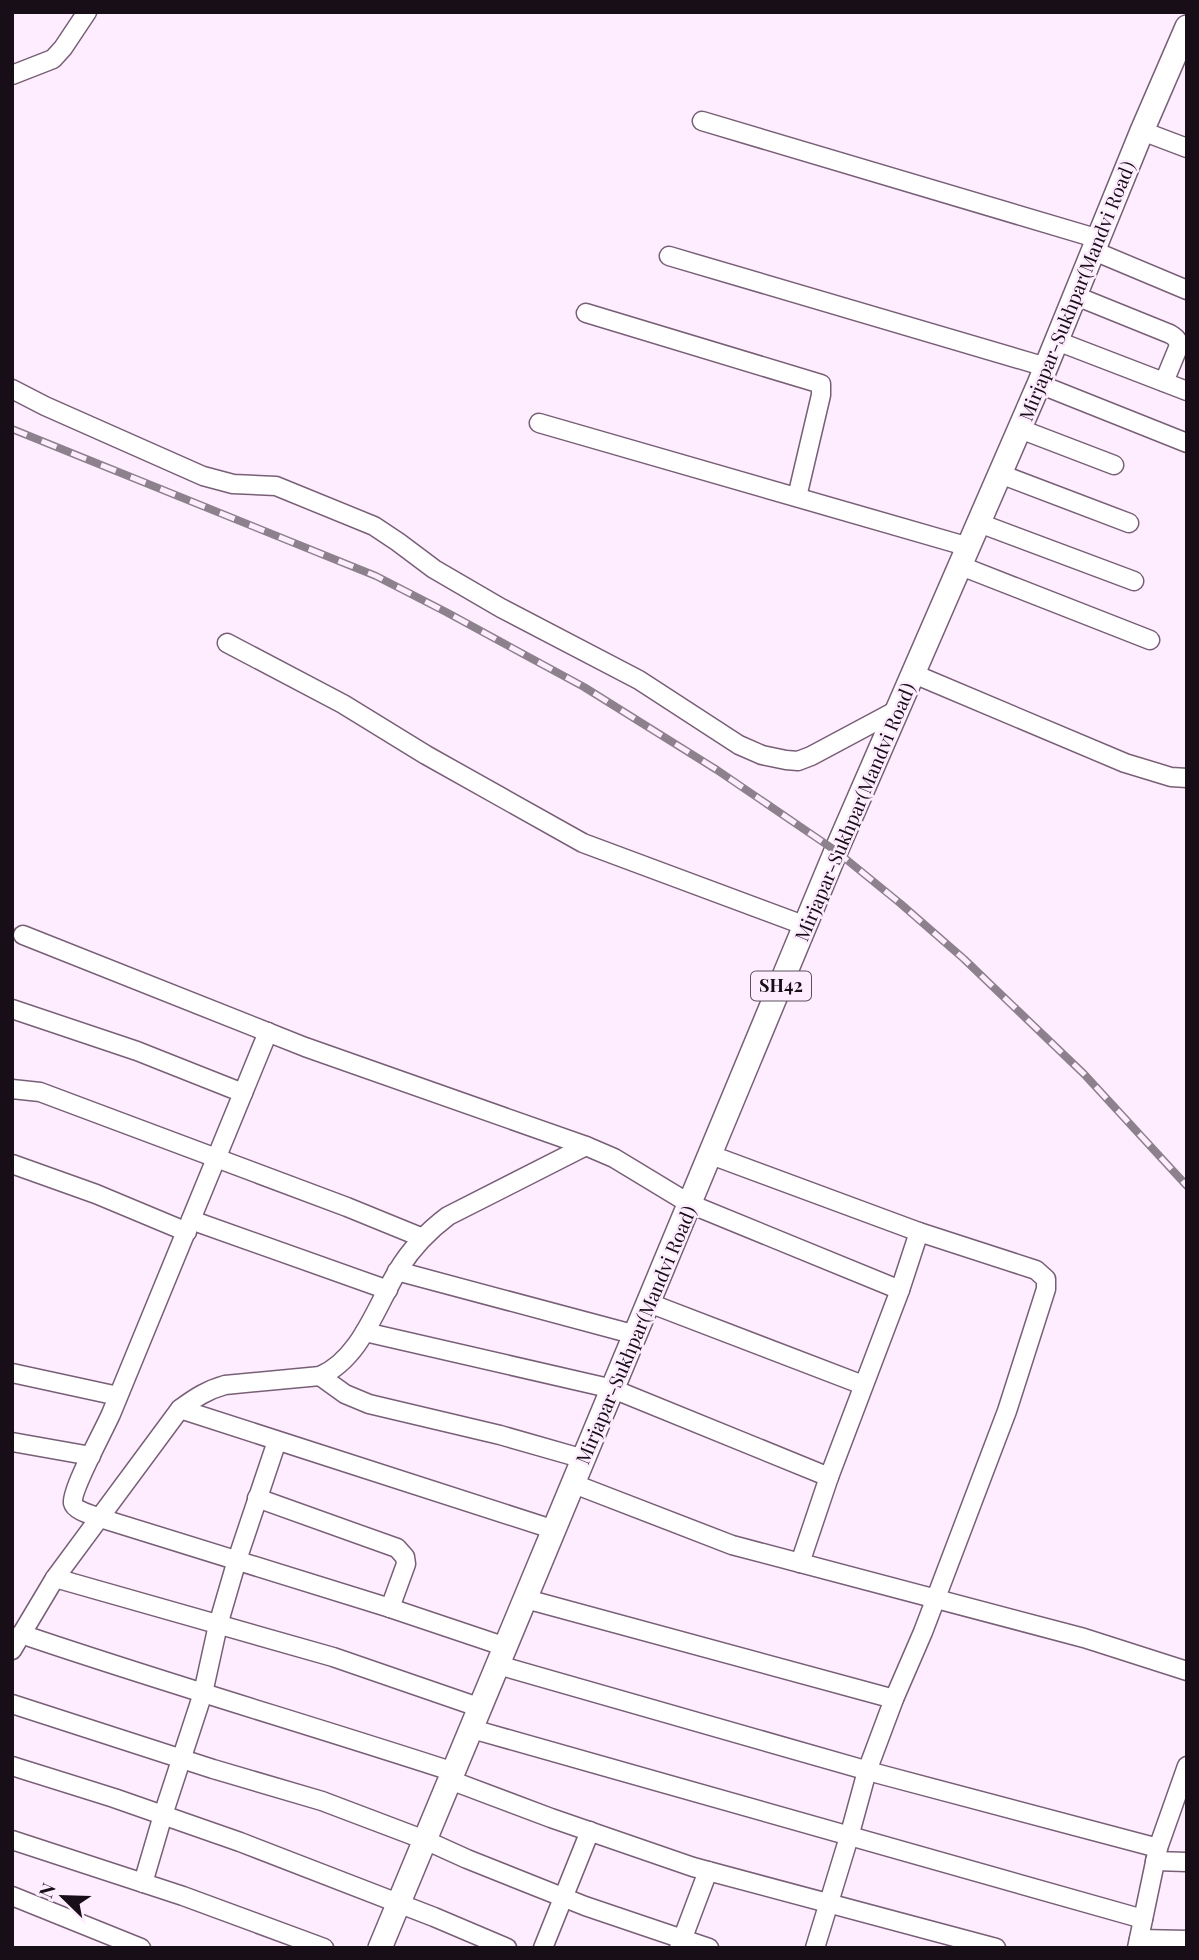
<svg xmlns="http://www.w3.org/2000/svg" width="1199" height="1960" font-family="'Playfair Display',serif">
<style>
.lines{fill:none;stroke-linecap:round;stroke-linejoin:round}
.minor-casing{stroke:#785f77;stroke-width:21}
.major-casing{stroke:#785f77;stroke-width:26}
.minor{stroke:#fff;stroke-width:18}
.major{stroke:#fff;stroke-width:23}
.rail-casing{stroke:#8e818e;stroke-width:8}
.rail{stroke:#feedfe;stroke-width:5;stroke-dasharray:16;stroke-linecap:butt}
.labels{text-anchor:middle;stroke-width:5;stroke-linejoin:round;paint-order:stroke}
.shield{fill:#feedfe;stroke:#5c515c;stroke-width:2}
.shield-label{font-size:18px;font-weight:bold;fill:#170e17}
.street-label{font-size:19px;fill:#170e17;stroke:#feedfe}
</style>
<rect width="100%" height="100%" fill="#feedfe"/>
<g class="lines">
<g class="minor-casing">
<g id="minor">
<path d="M12,75l41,-16 10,-11 24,-36"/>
<path d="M702,121l397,118"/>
<path d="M1142,131l45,17"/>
<path d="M1094,251l93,39"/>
<path d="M669,256l377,111"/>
<path d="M1076,296l94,38c7,4 9,7 8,14l-14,34"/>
<path d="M586,313l235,71v11l-24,102"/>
<path d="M1057,341l130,50"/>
<path d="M1039,384l148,59"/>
<path d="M12,389l33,17 158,70 30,8 43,2 98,40 24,16 36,27 67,39 138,72 100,65 23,10 24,5 12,1 13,-5 88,-47"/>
<path d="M539,423l430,124"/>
<path d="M1020,429l94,36"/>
<path d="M1000,474l129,49"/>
<path d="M979,523l155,58"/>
<path d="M961,566l189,74"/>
<path d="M227,643l116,61 83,51 157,88 223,83"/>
<path d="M914,674l211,89 46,14 16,1"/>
<path d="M23,935l282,112 281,99 28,12 76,46 210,86"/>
<path d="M12,1009l125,42 106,42c-44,107 -88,214 -132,321 -7,16 -40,76 -38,89 2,8 20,12 27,15l290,90 116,39"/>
<path d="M12,1089l28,3 307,115 76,31"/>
<path d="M243,1093l25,-61"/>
<path d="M711,1155l208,77 117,38 10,9v10l-39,122 -84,221 -29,67 -27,72 -18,66 -34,111"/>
<path d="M12,1164l84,30 91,38"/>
<path d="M191,1220l197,70"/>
<path d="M397,1271l239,64"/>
<path d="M649,1303l214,82"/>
<path d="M365,1332l248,57 216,88"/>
<path d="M12,1373l106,23"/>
<path d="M320,1376l25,18 24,10 131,31 84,24"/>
<path d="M180,1409l375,121"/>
<path d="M12,1442l79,14"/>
<path d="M574,1484l158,61 352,93 103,33"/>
<path d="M257,1498l140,50 8,9 1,7 -16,44"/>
<path d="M800,1563l29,-86 71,-187 19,-58"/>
<path d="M55,1578l278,79 148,51"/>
<path d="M526,1599l368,100"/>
<path d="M21,1634c144,49 289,91 433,138"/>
<path d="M12,1650l43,-72 125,-169c15,-11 27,-19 45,-24l95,-9c40,-17 56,-69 77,-104 13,-22 31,-41 51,-56l138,-70"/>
<path d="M498,1665l381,109 279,74"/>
<path d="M12,1704l201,65 109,32 103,39 42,19 118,47 124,42"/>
<path d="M472,1729l671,190"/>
<path d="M12,1766l102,32 126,44 194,75 73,31"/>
<path d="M450,1780l101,38 142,49 303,81"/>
<path d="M12,1840l171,56 141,52"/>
<path d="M1155,1861l32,1"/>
<path d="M143,1883l20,-68 40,-122 15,-68 19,-65 40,-119"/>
<path d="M12,1896l129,52"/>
<path d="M1139,1939l48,1"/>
<path d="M543,1948l47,-117"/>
<path d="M679,1948l29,-77"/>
<path d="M1137,1948l21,-100 29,-82"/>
</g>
</g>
<g class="major-casing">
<path id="major" d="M380,1948l456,-1097 203,-467 103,-253 45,-104"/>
</g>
<use href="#minor" class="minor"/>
<use href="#major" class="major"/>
<g class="rail-casing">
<path id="rail" d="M12,429l364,147 70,36 138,75 133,83 119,81 65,53 63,55 120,115 103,112"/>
</g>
<use href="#rail" class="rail"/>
</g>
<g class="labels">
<rect class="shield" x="751" y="971.5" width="60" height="29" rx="5"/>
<g class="shield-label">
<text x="781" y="992">SH42</text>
</g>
<g class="street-label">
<text transform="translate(1077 291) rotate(-68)" y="7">Mirjapar-Sukhpar(Mandvi Road)</text>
<text transform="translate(855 812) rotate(-67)" y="7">Mirjapar-Sukhpar(Mandvi Road)</text>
<text transform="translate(636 1335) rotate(-67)" y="7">Mirjapar-Sukhpar(Mandvi Road)</text>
</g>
</g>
<rect width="1199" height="1960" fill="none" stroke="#170e17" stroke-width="28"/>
<g transform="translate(63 1897) rotate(293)" stroke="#feedfe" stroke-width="5" paint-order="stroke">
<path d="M0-5L12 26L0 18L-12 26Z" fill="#170e17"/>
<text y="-10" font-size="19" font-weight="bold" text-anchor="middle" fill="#170e17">N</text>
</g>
</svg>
